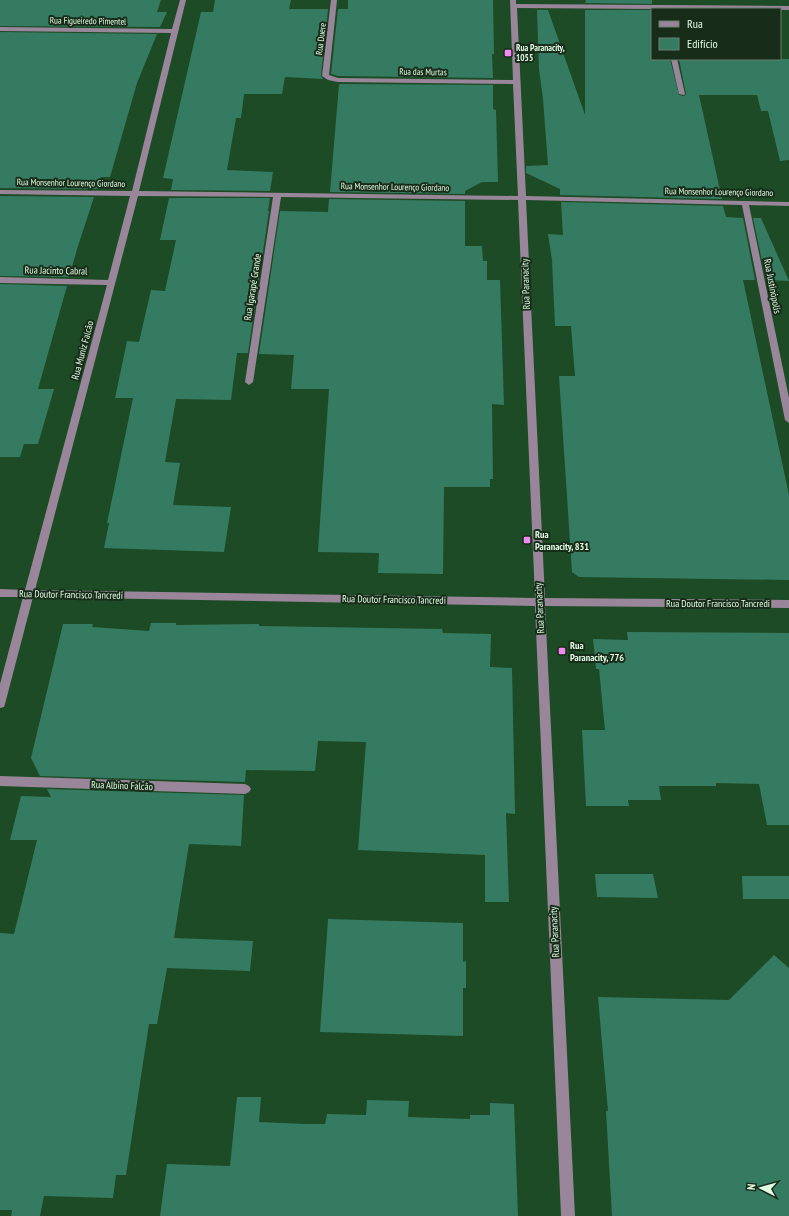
<svg xmlns="http://www.w3.org/2000/svg" width="789" height="1216" font-family="'PT Sans Narrow',sans-serif">
<style>
.building{fill:#357b62}
.lines{fill:none;stroke-linecap:round;stroke-linejoin:round}
.minor{fill:#9a869a;fill-rule:evenodd}
.poi-dot{fill:#f38af2;stroke:#182c1a;stroke-width:1.5}
.labels{text-anchor:middle;stroke-width:4;stroke-linejoin:round;paint-order:stroke}
.far-street-label{font-size:9px;fill:#e3fde5;stroke:#182c1a}
.far-poi-label{font-size:9px;font-weight:bold;fill:#e3fde5;stroke:#182c1a;text-anchor:start}
.street-label{font-size:10px;fill:#e3fde5;stroke:#182c1a}
.poi-label{font-size:10px;font-weight:bold;fill:#e3fde5;stroke:#182c1a;text-anchor:start}
</style>
<rect width="100%" height="100%" fill="#1d4b25"/>
<g class="building">
<path d="M0,0h161l-4,12h10l-7,15 -160,-1z"/>
<path d="M215,0h76l-2,9h39l-7,67 2,3 -38,-2 -3,17h-38l-3,24h-5l-9,52 46,2 -3,19 -99,-1 2,-11 -10,-1 38,-166h12z"/>
<path d="M348,0h145l1,54h-2l1,24 -155,-2 -7,-2 7,-65h10z"/>
<path d="M586,0h66v4l-67,-1z"/>
<path d="M537,10h11l37,105v-105h67v49h18l9,36 5,1 2,-2 -7,-35h110v101l-9,1 -12,-50h-7l-4,-16h-58l23,104 -162,-4v-6l-34,-16v-7l22,-1 -5,-66 -4,-30z"/>
<path d="M0,32l157,2 -20,49 -27,94h-9l-4,12 -97,-1z"/>
<path d="M339,84l154,1v24l3,1 2,72h-16l-17,9v3l-135,-2z"/>
<path d="M0,196l94,1 -16,49 -9,31 -69,-1z"/>
<path d="M169,198h101l-2,13h1l-21,142h-11l-6,47 -55,-1 -11,63 15,1 -7,42 58,2 -7,45 -120,-4 5,-25h-2l26,-125h-18l12,-57 12,1 12,-52 14,1 11,-51h-16z"/>
<path d="M329,199l136,2v45h17l1,15h4v19h13l4,125 -12,-1 1,75h-3v8h-46l-1,87 -65,-1 1,-20 -61,-1 11,-163h-38l3,-34 -35,-1 21,-143 48,1z"/>
<path d="M561,202l162,4 3,11 17,1 12,62h-12l46,215v85l-210,-3 -7,-5 -13,-196h16l-4,-50h-16l-3,-66 -4,-26 15,1z"/>
<path d="M753,218h8l28,63 -23,-1z"/>
<path d="M0,284l67,2 -29,103h16l-16,55h-14l-4,13h-20z"/>
<path d="M151,623h25v2l83,-1v2l183,3 1,4 48,1 -1,33 22,1 3,146 -9,-1 3,89h-24v-47l-127,-5 8,-108 -48,-1 -3,30 -69,-1 -1,12 -205,-6 -9,-18 32,-134h30l-1,3 57,4z"/>
<path d="M627,632l162,1v192h-22l-8,-41 -43,-1v3h-57l2,14h-33l1,6h-43l-4,-76h23l-6,-61h-3l-3,-30 35,1z"/>
<path d="M47,789l197,6 -3,51 -52,-2 -15,94 79,3 -3,30 -83,-3 -10,56h-8l-23,151h-10l-3,23 -69,-2 -4,20h-29l1,-6h-12v-277l14,1 23,-94h-27l11,-44 30,1z"/>
<path d="M595,874h58l5,24 -61,-1z"/>
<path d="M742,876h47v23h-46z"/>
<path d="M328,919l135,4v39l3,-1v27h-3v48l-143,-4z"/>
<path d="M774,955l15,13v248h-177l-6,-105h2l-10,-114 131,3z"/>
<path d="M237,1097h24l-2,25 46,2h20l2,-10 39,1 1,-15 42,1 -1,16 62,2v-4h20v-12l24,1 4,112h-358l7,-52 63,2z"/>
</g>
<g class="lines">
<g class="minor">
<path d="M180,0h6l-47,191 379,5 -5,-112 -175,-2 -10,-2 -6,-4 9,-76h6l-8,75 9,3 175,2 -3,-80h6v4l273,2v4l-272,-2 9,188 263,6v4l-40,-1 40,193v25l-4,-3 -43,-215 -216,-5 19,398 244,2v8l-244,-2 30,610h-14l-26,-610 -502,-9 -28,107 -1,3 -4,1v-24l23,-87h-23v-8l25,1 82,-305 -107,-2v-6l108,3 22,-84 -130,-2v-4l132,1 39,-158 -171,-2v-4l172,2zM138,196l135,1 -28,185 4,3 4,-3 28,-185 237,3 17,398 -500,-8z"/>
<path d="M671,59h6l8,35 -1,1 -5,-1z"/>
<path d="M0,776l245,8 4,2 2,3 -2,3 -4,2 -245,-8z"/>
</g>
</g>
<g class="poi-dot">
<rect x="504" y="49" width="8" height="8" rx="2"/>
<rect x="523" y="536" width="8" height="8" rx="2"/>
<rect x="558" y="647" width="8" height="8" rx="2"/>
</g>
<g class="labels">
<g class="far-street-label">
<text transform="translate(88 21) rotate(1)" y="3">Rua Figueiredo Pimentel</text>
<text transform="translate(321 39) rotate(-83)" y="3">Rua Duere</text>
<text transform="translate(423 72) rotate(1)" y="3">Rua das Murtas</text>
<text transform="translate(71 183) rotate(1)" y="3">Rua Monsenhor Lourenço Giordano</text>
<text transform="translate(395 187) rotate(1)" y="3">Rua Monsenhor Lourenço Giordano</text>
<text transform="translate(719 192) rotate(1)" y="3">Rua Monsenhor Lourenço Giordano</text>
</g>
<g class="far-poi-label">
<text x="516" y="51">Rua Paranacity,<tspan x="516" dy="10">1055</tspan></text>
</g>
<g class="street-label">
<text transform="translate(56 270) rotate(1)" y="4">Rua Jacinto Cabral</text>
<text transform="translate(525 284) rotate(-92)" y="4">Rua Paranacity</text>
<text transform="translate(773 286) rotate(79)" y="4">Rua Justinópolis</text>
<text transform="translate(252 287) rotate(-81)" y="4">Rua Igarapé Grande</text>
<text transform="translate(82 350) rotate(-75)" y="4">Rua Muniz Falcão</text>
<text transform="translate(71 594) rotate(1)" y="4">Rua Doutor Francisco Tancredi</text>
<text transform="translate(394 599) rotate(1)" y="4">Rua Doutor Francisco Tancredi</text>
<text x="718" y="607">Rua Doutor Francisco Tancredi</text>
<text transform="translate(539 608) rotate(-93)" y="4">Rua Paranacity</text>
<text transform="translate(122 785) rotate(2)" y="4">Rua Albino Falcão</text>
<text transform="translate(554 932) rotate(-93)" y="4">Rua Paranacity</text>
</g>
<g class="poi-label">
<text x="535" y="538">Rua<tspan x="535" dy="12">Paranacity, 831</tspan></text>
<text x="570" y="649">Rua<tspan x="570" dy="12">Paranacity, 776</tspan></text>
</g>
</g>
<rect x="651" y="8" width="130" height="52" fill="#182c1a" stroke="#69806b"/>
<rect x="659" y="21" width="20" height="6" fill="#9a869a" stroke="#69806b"/>
<text x="687" y="28" font-size="12" fill="#e3fde5">Rua</text>
<rect x="659" y="38" width="20" height="12" fill="#357b62" stroke="#69806b"/>
<text x="687" y="48" font-size="12" fill="#e3fde5">Edifício</text>
<g transform="translate(761 1188) rotate(276)" stroke="#182c1a" stroke-width="3" paint-order="stroke">
<path d="M0-3L7 15L0 10L-7 15Z" fill="#e3fde5"/>
<text y="-6" font-size="11" font-weight="bold" text-anchor="middle" fill="#e3fde5">N</text>
</g>
</svg>
